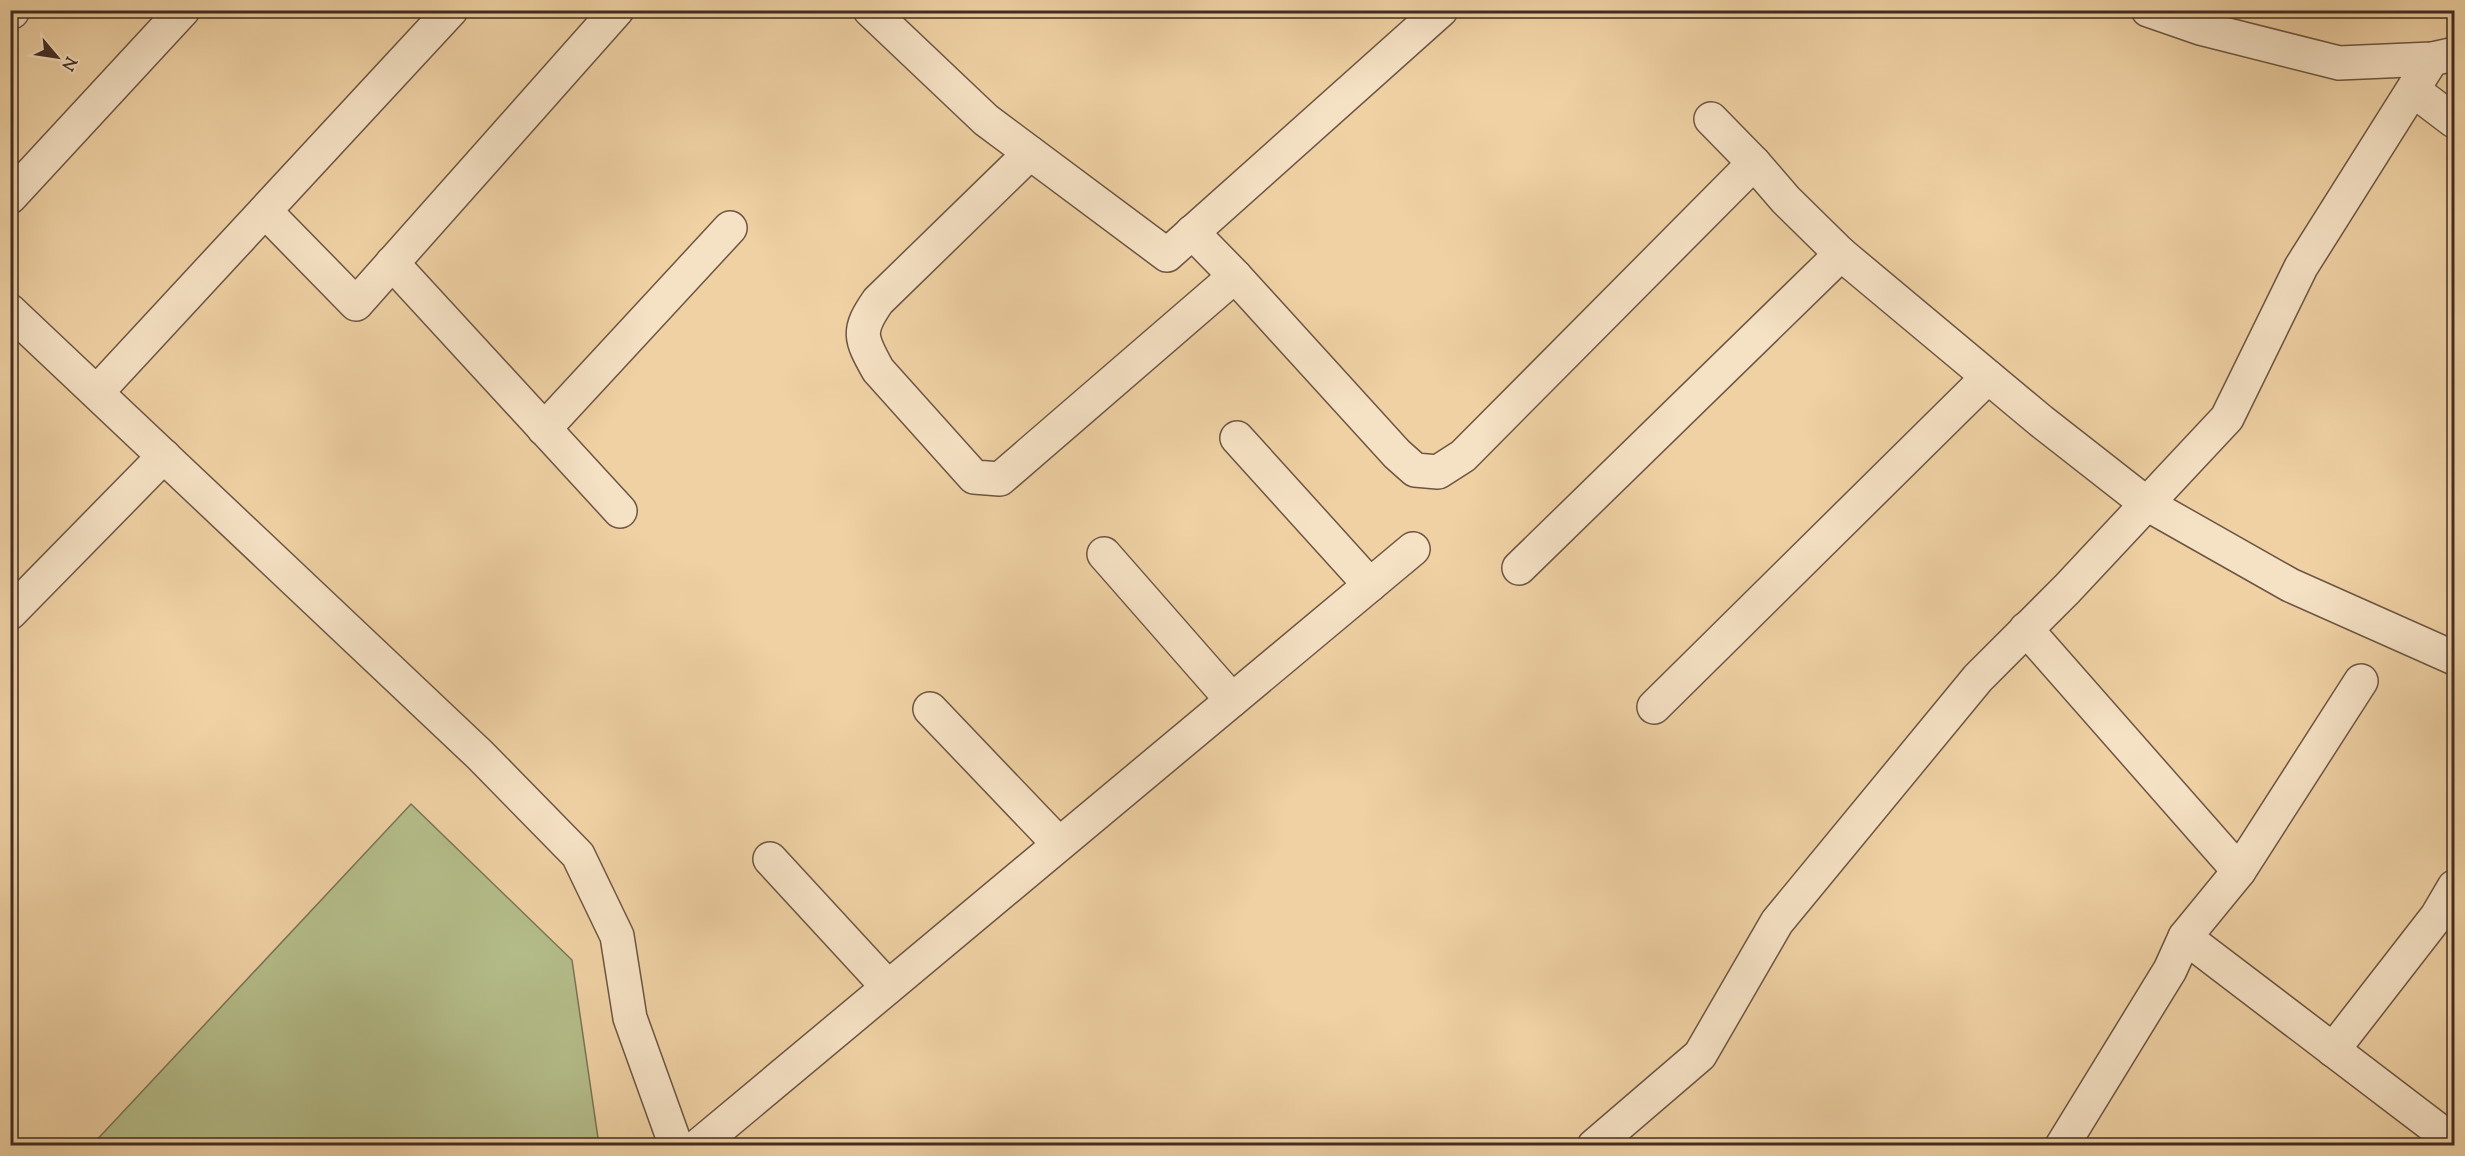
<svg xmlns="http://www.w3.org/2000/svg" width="2465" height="1156" font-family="'Sorts Mill Goudy',serif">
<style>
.green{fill:#b4bd8a;stroke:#7a7456;stroke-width:1.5}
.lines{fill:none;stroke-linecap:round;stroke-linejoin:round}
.minor-casing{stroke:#6c5543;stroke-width:36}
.minor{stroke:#f5e1c4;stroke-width:33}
</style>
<rect width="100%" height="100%" fill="#efd1a4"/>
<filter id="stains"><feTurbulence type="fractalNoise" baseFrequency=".00333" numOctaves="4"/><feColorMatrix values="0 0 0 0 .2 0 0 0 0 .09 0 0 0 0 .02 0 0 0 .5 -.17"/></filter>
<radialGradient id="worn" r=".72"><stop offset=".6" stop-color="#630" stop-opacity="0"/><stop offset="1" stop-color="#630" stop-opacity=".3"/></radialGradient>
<path class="green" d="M411,804l161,156 27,185h-507z"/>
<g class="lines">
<g class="minor-casing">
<g id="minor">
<path d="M870,10l116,110 181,135 274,-245"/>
<path d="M2148,10l52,18 139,35 93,-4 18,-4"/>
<path d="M12,12l1,-2"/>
<path d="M2413,90l41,31"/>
<path d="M1711,119l43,44"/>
<path d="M1030,153l-152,148c-21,30 -18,37 0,69l96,107 26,2 235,-203"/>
<path d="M10,197l173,-187"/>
<path d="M265,211l91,93 261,-294"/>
<path d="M1192,232l43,44 162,178 18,16 23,2 25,-16 291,-293 32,37 55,54 200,167 106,83 143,81 164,73"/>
<path d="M392,263l228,248"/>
<path d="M10,311l470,444 98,100 39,81 13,82 46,128"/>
<path d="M97,392l354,-382"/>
<path d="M544,429l186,-201"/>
<path d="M1237,438l133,147"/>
<path d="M1104,554l128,146"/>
<path d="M1519,568l322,-314"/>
<path d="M10,613l154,-157"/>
<path d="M2026,629l213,242 -54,66"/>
<path d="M1654,707l334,-330"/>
<path d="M930,709l129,135"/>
<path d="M770,859l118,128"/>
<path d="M2239,871l122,-190"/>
<path d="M2333,1050l104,-134 17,-29"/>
<path d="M698,1146l715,-597"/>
<path d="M1594,1146l106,-91 77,-133 201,-244 89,-89 160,-171 74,-151 131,-208"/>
<path d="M2062,1146l108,-176 15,-33 269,205"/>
</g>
</g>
<use href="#minor" class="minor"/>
</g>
<rect width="2465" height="1156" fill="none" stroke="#efd1a4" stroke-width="36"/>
<rect x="12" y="12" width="2441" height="1132" fill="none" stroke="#412c23" stroke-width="3"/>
<rect x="18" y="18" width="2429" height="1120" fill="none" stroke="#412c23" stroke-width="1.5"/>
<g transform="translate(57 57) rotate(119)" stroke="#f5e1c4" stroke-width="4.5" paint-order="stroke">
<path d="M0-4.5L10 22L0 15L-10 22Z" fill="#412c23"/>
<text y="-9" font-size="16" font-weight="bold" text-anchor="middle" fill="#412c23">N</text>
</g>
<rect width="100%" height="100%" filter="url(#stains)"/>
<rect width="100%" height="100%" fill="url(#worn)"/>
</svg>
